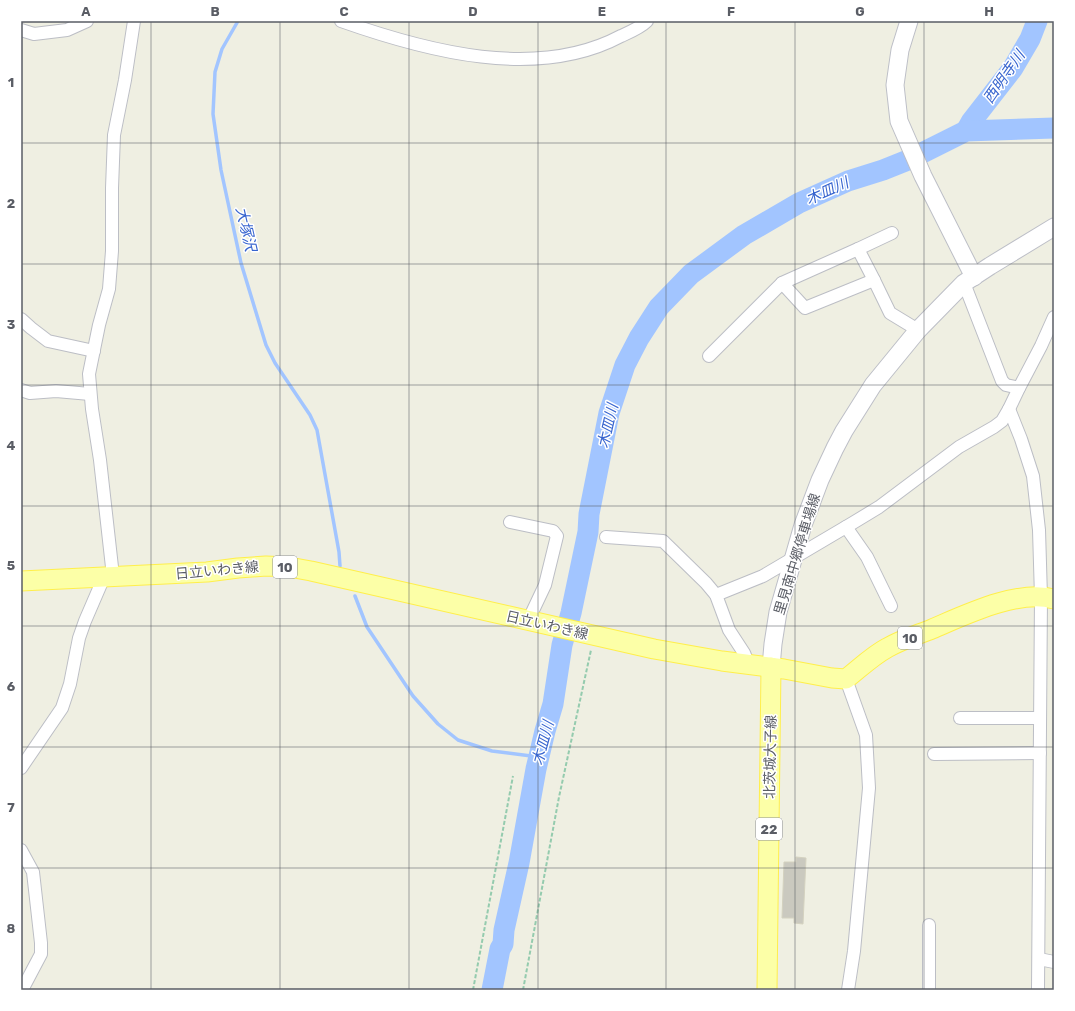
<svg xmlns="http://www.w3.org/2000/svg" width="1075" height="1011" font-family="Rubik,'Noto Sans JP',sans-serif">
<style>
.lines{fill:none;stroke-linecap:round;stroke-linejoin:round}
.stream{stroke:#a2c5ff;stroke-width:3.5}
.river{stroke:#a2c5ff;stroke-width:21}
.building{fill:#cac9bf;stroke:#d4d2c0}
.street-casing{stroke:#bcbec5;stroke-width:14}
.secondary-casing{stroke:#bdbfc7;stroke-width:19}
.primary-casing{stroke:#ffef4b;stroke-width:21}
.path{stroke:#94cbae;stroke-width:2;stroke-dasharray:4 2;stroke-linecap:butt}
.street{stroke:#fff;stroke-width:12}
.secondary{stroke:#fff;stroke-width:17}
.primary{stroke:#fcffa7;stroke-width:19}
.grid{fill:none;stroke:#5a5d65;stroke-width:1;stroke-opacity:0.55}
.labels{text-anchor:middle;stroke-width:3;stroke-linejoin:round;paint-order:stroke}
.shield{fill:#fff;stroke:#8c8e93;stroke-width:1}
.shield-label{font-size:13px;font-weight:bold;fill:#5a5d65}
.street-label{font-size:14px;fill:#5a5d65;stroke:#fff}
.water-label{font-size:15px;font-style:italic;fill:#3865cf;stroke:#fff}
.neatline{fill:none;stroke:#5a5d65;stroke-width:1.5}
.grid-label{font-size:13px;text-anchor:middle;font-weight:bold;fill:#5a5d65}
</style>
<rect width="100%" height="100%" fill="#efefe2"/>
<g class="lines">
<g class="stream">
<path d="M238,21l-16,28 -7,23 -2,42 8,56 20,93 25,82 9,18 35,52 7,15 22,122 1,14"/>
<path d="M355,596l12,31 46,69 25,28 20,16 34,11 47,6"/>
</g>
<g class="river">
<path d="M966,131l5,-9 42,-54 17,-29 7,-18"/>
<path d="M492,990l8,-41 3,-5 1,-14 15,-67 17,-94 9,-38 8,-27 9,-59 9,-32 17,-81 1,-18 20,-101 16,-48 14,-27 20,-31 32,-33 53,-39 55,-32 49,-22 35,-11 25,-10 58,-29 88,-3"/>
</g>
</g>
<path class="building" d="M796,857l10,1 -3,66 -9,-1v-5h-12l2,-56h12z"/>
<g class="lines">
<g class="street-casing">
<g id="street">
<path d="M341,21c85,30 196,60 280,15 9,-4 19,-8 26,-15"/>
<path d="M21,30l13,4 33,-4 20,-9"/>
<path d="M874,280l-16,-31 34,-16"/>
<path d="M782,283l76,-34"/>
<path d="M964,283l38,98 4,4 13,3"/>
<path d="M21,319l10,9 17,13 46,10"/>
<path d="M709,356l73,-73 23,25 69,-28 16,33 28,17"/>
<path d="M21,390l9,3 26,-2 34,3"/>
<path d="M1009,409l12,30 12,37 6,54 2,67 -3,393"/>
<path d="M510,522l43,9 4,5 -12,49 -17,36"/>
<path d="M846,527l21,30 24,49"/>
<path d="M606,537l57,4 43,42 10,12 13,35 15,23 5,12"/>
<path d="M113,576l-13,-116 -8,-51 -3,-35 10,-49 10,-36 3,-38v-63l2,-53 11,-55 9,-59"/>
<path d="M716,595l47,-19 88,-52 28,-17 80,-60 35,-20 8,-6 7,-12 10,-21 22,-42 13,-29"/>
<path d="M846,679l20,56 3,53 -15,163 -6,39"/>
<path d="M960,718h80"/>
<path d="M934,754l106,-1"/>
<path d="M21,768l41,-60 8,-24 9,-46 6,-17 19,-44"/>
<path d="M21,850l12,22 8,71v11l-19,36"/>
<path d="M929,925v65"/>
<path d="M1039,959l15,3"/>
</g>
</g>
<g class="secondary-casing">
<g id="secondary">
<path d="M909,21l-9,29 -5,35 4,36 24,55 51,101"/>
<path d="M771,667l2,-23 5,-32 25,-87 17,-45 15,-32 9,-17 29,-46 45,-55 46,-47 26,-17 64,-39"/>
</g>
</g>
<g class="primary-casing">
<g id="primary">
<path d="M21,581l186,-9 31,-4 28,-2 23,1 22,4 343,78 68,12 62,8 48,9 14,1c13,-10 26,-23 41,-31 14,-8 30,-13 45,-19 33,-14 86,-40 122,-30"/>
<path d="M767,990l4,-323"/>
</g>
</g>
<g class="path">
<path d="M473,990l40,-214"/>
<path d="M523,990l36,-193 32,-147"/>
</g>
<use href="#street" class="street"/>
<use href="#secondary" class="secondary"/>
<use href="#primary" class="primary"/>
</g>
<path class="grid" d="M151,21v969M280,21v969M409,21v969M538,21v969M666,21v969M795,21v969M924,21v969M21,143h1033M21,264h1033M21,385h1033M21,506h1033M21,626h1033M21,747h1033M21,868h1033"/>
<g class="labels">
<g class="shield">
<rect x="273" y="556" width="24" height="22" rx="3"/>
<rect x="898" y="627" width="24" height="22" rx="3"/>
<rect x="756" y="818" width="26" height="22" rx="3"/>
</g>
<g class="shield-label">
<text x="285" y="572">10</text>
<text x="910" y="643">10</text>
<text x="769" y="834">22</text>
</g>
<g class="street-label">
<text transform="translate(797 554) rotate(-73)" y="5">里見南中郷停車場線</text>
<text transform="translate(217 570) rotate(-5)" y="5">日立いわき線</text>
<text transform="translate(547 625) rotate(13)" y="5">日立いわき線</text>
<text transform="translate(770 757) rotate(-89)" y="5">北茨城大子線</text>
</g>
<g class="water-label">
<text transform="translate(1004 77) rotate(-55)" y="5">西明寺川</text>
<text transform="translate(827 191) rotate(-24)" y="5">木皿川</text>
<text transform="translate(246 229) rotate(77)" y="5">大塚沢</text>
<text transform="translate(608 426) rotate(-77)" y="5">木皿川</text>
<text transform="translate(543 743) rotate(-75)" y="5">木皿川</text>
</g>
</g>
<rect width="1075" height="1011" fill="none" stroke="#ffffff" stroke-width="44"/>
<rect x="22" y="22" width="1031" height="967" class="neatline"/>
<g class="grid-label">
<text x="86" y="16">A</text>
<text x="215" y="16">B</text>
<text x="344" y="16">C</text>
<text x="473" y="16">D</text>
<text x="602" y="16">E</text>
<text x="731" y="16">F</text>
<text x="860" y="16">G</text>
<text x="989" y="16">H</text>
<text x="11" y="87">1</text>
<text x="11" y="208">2</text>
<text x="11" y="329">3</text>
<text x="11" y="450">4</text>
<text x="11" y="570">5</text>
<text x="11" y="691">6</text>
<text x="11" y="812">7</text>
<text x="11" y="933">8</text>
</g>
</svg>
